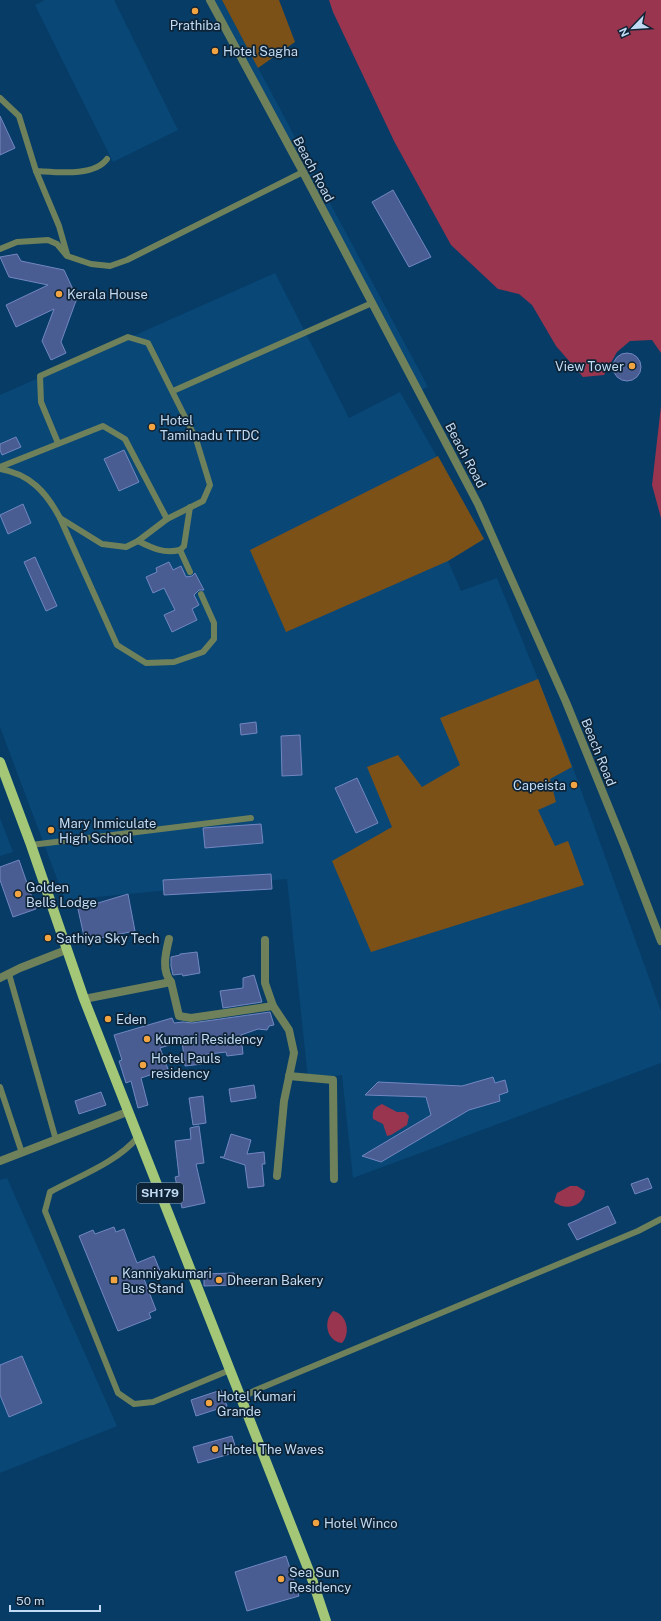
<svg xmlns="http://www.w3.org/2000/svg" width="661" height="1621" font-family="'Public Sans',sans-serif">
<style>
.built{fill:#094777}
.green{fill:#7c5118}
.water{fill:#99354e}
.building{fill:#4a5d93;stroke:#7287c0}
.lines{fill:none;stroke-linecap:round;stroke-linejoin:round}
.service{stroke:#6f815b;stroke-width:6}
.minor{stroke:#6f815b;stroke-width:8}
.tertiary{stroke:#6f815b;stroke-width:8}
.primary{stroke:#a3c776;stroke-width:10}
.poi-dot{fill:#f3a442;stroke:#0e2335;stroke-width:1.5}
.labels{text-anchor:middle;stroke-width:3.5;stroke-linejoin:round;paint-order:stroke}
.shield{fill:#0e2335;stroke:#8ba4bb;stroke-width:1}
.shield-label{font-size:12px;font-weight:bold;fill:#c1dbf4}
.poi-label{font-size:13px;fill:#c1dbf4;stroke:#0e2335;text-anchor:start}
.street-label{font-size:13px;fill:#c1dbf4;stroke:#0e2335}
</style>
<rect width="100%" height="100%" fill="#063c66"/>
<g class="built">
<path d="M45,0h69l64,130 -65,32 -78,-157z"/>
<path d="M214,0h8l206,387 -7,3z"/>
<path d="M275,273l74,145 51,-26 84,147 -36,22 13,30 36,-13 67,165 97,268v52l-308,115 -11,-103 -34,4 -21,-200 -222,21 -65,-173v-332z"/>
<path d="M0,818l13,34 -13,4z"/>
<path d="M7,1178l110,248 -117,47v-293z"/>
</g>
<g class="green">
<path d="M222,0h57l16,42 -37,26z"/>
<path d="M438,456l46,83 -36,22 -162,71 -36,-82z"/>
<path d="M538,679l34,88 -22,12 6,23 -18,8 17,36 13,-5 16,44 -213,67 -39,-91 60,-34 -25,-60 31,-12 24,32 38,-22 -20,-47z"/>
</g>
<g class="water">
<path d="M329,0h332v353l-9,-13 -22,1 -13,11 -13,23 -21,2 -27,-31 -24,-41 -13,-11 -21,-5 -47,-44 -57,-104 -61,-129z"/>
<path d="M661,406v112l-9,-33z"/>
<path d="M382,1104l15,8h8l4,4 -2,9 -16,10 -4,1 -4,-12 -10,-5c-1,-9 1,-11 9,-15z"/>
<path d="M570,1186h7l8,5c-1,16 -20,20 -31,11l3,-9z"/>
<path d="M333,1311c14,3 18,22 9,32 -16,-2 -19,-22 -9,-32z"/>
</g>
<g class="building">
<path d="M0,116l15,32 -15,7z"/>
<path d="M393,190l38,67 -22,10 -37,-65z"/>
<path d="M17,254l4,7 43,9 13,28 -16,44 5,11 -15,7 -9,-19 12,-32 -38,18 -10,-22 42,-20 -39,-8 -9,-20z"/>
<circle cx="627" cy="367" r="14"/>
<path d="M16,437l5,10 -19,8 -2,-5v-6z"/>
<path d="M124,450l15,32 -20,9 -15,-32z"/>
<path d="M23,504l8,19 -23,11 -8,-19z"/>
<path d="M35,557l22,49 -11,5 -22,-49z"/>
<path d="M169,562l4,8 8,-4 5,11 6,-1 3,-3 9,17h-5l-5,5 5,10 -7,4 5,11 -25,12 -8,-17 11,-5 -11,-22 -11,5 -7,-16 11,-5 -1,-4z"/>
<path d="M256,722l1,11 -16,2 -1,-11z"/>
<path d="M300,735l2,40 -20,1 -1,-40z"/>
<path d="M357,778l21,45 -22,10 -21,-45z"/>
<path d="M261,824l2,19 -58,5 -2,-20z"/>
<path d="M19,860l17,49 -23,8 -13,-37v-13z"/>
<path d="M271,874l1,15 -108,6 -1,-15z"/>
<path d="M128,894l7,37 -50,10 -7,-32z"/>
<path d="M197,952l3,21 -17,3 -1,-2 -9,1 -2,-9v-9l9,-2v-1z"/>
<path d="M254,975l8,27 -39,6 -3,-17 23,-3v-10z"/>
<path d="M270,1012l4,13 -5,1 -2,4 -9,-1 -17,6 2,19 -16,2 -1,-4 -25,3 1,9 -17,2 -3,-25 -22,7 8,21 -27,9 7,27 -10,3 -7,-27 -5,2 -7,-22 3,-1 -8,-25 58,-17 2,5 9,-1 9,1z"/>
<path d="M493,1077l2,6 10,-3 3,12 -9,3 1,6 -31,9 -88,52 -19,-6 69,-41 -5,-18 -61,-2 13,-13 84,4z"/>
<path d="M254,1085l2,13 -25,4 -2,-13z"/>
<path d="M101,1092l5,13 -27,9 -4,-13z"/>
<path d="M203,1096l3,27 -13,2 -4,-27z"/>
<path d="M199,1126l5,37 -8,1 9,39 -23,5 -7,-31 4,-1 -4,-35 16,-2 -1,-11z"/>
<path d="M231,1134l20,6 -4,14 17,-2 1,12h-3l2,22 -16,2 -3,-23 -25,-8h4z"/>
<path d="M648,1178l4,10 -17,6 -4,-10z"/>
<path d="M608,1206l8,17 -39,17 -9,-16z"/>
<path d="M114,1227l2,5 8,-3 13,34 17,-7 7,17 -17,6 12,31 -7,3 2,5 -33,13 -39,-95 14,-6 2,4z"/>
<path d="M234,1273l1,12 -31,1v-12z"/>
<path d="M22,1356l20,47 -33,14 -9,-22v-30z"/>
<path d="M221,1390l6,16 -31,10 -5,-16z"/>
<path d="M232,1436l5,16 -39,11 -5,-16z"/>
<path d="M286,1556l13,40 -52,15 -12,-39z"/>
</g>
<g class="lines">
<g class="service">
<path d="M0,98l19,18 17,55 23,55 8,28"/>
<path d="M36,171c20,1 58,6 71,-12"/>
<path d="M0,249l17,-7 31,-2 9,4 10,12 24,8 19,2 17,-6 176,-88"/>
<path d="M173,391l199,-88"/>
<path d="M58,443l-17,-41 -1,-26 88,-39 20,6 48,96 14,46 -7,16 -36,18 -29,22 -12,6 -24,-3 -42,-26"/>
<path d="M0,467l103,-41 22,13 42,80"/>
<path d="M0,469c30,5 46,23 60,49l57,127 29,18 28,-1 29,-10 11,-13v-16l-13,-29"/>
<path d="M138,541c14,7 26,13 42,9l10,22"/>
<path d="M180,550l4,-4 6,-39"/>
<path d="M31,845l220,-27"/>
<path d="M9,974l47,166"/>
<path d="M0,1087l22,66"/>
<path d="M138,1137c-22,26 -59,39 -88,55l-5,19 73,182 16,11 19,-2 77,-32"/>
<path d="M241,1398l15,-8 382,-159 23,-12"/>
</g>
<g class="minor">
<path d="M169,939c-3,13 -8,31 2,43"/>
<path d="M265,940v43l8,23 16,24 5,23 -10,48 -7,75"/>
<path d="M0,978l20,-10 46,-18"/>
<path d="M84,999l87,-17 8,34 12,2 82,-12"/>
<path d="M289,1076l44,4 1,99"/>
<path d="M0,1161l127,-49"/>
</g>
<path class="tertiary" d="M210,0l93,172 175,332 88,198 59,145 36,94"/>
<path class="primary" d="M0,762l31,83 53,154 227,577 15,45"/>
</g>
<g class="poi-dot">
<circle cx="195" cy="11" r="4"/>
<circle cx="215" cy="51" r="4"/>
<circle cx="59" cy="294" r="4"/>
<circle cx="632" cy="366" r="4"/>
<circle cx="152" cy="427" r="4"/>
<circle cx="574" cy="785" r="4"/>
<circle cx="51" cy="830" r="4"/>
<circle cx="18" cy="894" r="4"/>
<circle cx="48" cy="938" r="4"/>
<circle cx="108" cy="1019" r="4"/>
<circle cx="147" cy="1039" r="4"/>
<circle cx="143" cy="1065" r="4"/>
<rect x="110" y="1276" width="8" height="8" rx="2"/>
<circle cx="219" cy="1280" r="4"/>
<circle cx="209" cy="1403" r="4"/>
<circle cx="215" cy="1449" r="4"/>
<circle cx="316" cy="1523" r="4"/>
<circle cx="281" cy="1579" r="4"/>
</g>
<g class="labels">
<rect class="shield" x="137" y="1183" width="46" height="20" rx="3"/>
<g class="shield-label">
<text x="160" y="1197">SH179</text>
</g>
<g class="poi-label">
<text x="195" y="30" text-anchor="middle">Prathiba</text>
<text x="223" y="56">Hotel Sagha</text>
<text x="67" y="299">Kerala House</text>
<text x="624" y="371" text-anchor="end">View Tower</text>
<text x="160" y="425">Hotel<tspan x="160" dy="15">Tamilnadu TTDC</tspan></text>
<text x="566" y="790" text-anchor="end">Capeista</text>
<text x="59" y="828">Mary Inmiculate<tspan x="59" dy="15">High School</tspan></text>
<text x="26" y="892">Golden<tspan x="26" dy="15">Bells Lodge</tspan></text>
<text x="56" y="943">Sathiya Sky Tech</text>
<text x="116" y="1024">Eden</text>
<text x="155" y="1044">Kumari Residency</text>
<text x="151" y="1063">Hotel Pauls<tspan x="151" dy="15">residency</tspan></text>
<text x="122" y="1278">Kanniyakumari<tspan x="122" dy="15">Bus Stand</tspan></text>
<text x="227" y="1285">Dheeran Bakery</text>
<text x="217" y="1401">Hotel Kumari<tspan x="217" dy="15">Grande</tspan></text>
<text x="223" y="1454">Hotel The Waves</text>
<text x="324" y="1528">Hotel Winco</text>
<text x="289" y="1577">Sea Sun<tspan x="289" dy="15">Residency</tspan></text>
</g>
<g class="street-label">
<text transform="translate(314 169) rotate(62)" y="5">Beach Road</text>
<text transform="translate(466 455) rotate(62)" y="5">Beach Road</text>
<text transform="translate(599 752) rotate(68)" y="5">Beach Road</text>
</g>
</g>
<g transform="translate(633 28) rotate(245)" stroke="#0e2335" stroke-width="3" paint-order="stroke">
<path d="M0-3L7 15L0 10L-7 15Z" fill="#c1dbf4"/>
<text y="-6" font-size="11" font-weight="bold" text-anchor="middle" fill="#c1dbf4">N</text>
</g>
<path d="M10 1605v6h90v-6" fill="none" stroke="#c1dbf4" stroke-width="2"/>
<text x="16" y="1605" font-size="12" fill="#c1dbf4" stroke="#0e2335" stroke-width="3" paint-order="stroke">50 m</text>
</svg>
